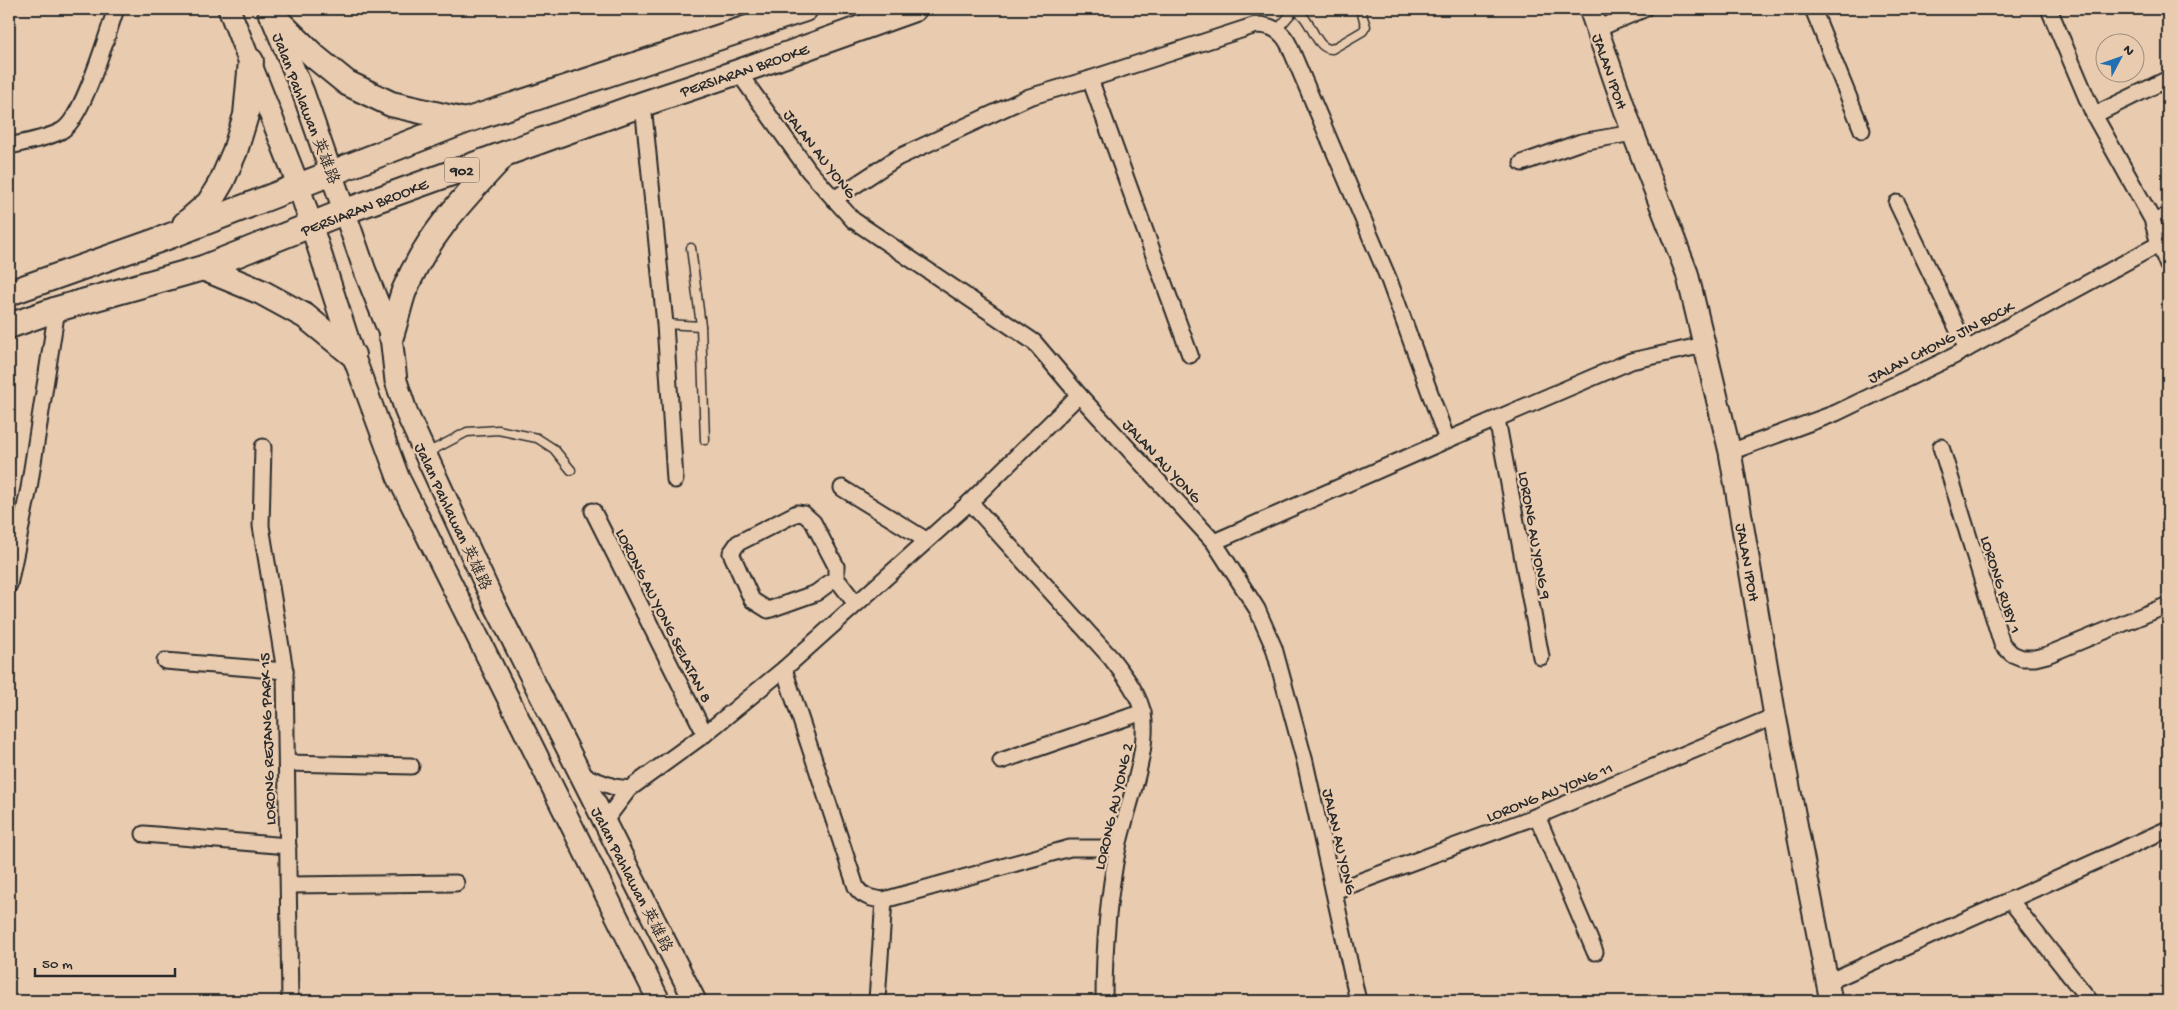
<svg xmlns="http://www.w3.org/2000/svg" width="2177" height="1010" font-family="'Gochi Hand','LXGW WenKai TC',sans-serif">
<style>
.lines{fill:none;stroke-linecap:round;stroke-linejoin:round}
.lane-casing{stroke:#2b2b2b;stroke-width:11}
.street-casing{stroke:#2b2b2b;stroke-width:19}
.secondary-casing{stroke:#2b2b2b;stroke-width:25}
.primary-casing{stroke:#2b2b2b;stroke-width:28}
.lane{stroke:#e9ccb0;stroke-width:8}
.street{stroke:#e9ccb0;stroke-width:15}
.secondary{stroke:#e9ccb0;stroke-width:21}
.primary{stroke:#e9ccb0;stroke-width:24}
.labels{text-anchor:middle;stroke-width:4.5;stroke-linejoin:round;paint-order:stroke}
.shield{fill:#e9ccb0;stroke:#645b53;stroke-width:1}
.shield-label{font-size:15px;font-weight:bold;fill:#2b2b2b}
.street-label{font-size:16px;fill:#2b2b2b;stroke:#e9ccb0}
</style>
<rect width="100%" height="100%" fill="#e9ccb0"/>
<filter id="ink" filterUnits="userSpaceOnUse"><feTurbulence type="fractalNoise" baseFrequency=".02" numOctaves="2"/><feDisplacementMap in="SourceGraphic" scale="10" xChannelSelector="R" yChannelSelector="G"/><feConvolveMatrix kernelMatrix="1 2 1 2 8 2 1 2 1" color-interpolation-filters="sRGB"/></filter>
<g filter="url(#ink)">
<g class="lines">
<g class="lane-casing">
<g id="lane">
<path d="M1295,9c4,3 8,6 11,11 7,9 12,29 26,29l31,-18 3,-5 -6,-17"/>
<path d="M1277,30l18,-21"/>
<path d="M2152,219l16,-8"/>
<path d="M691,248l10,78 4,114"/>
<path d="M665,324l36,2"/>
<path d="M427,453l40,-21 31,-2 39,8 17,11 17,21"/>
</g>
</g>
<g class="street-casing">
<g id="street">
<path d="M1813,9l49,121"/>
<path d="M2049,9l45,106 58,104 7,25 9,22"/>
<path d="M1597,29l47,-20"/>
<path d="M738,72l71,99 44,49 181,122 45,53 135,147 43,67 17,39 31,114 53,239"/>
<path d="M1090,79l100,276"/>
<path d="M643,104l22,220 10,156"/>
<path d="M2094,115l74,-36"/>
<path d="M9,146c16,-4 37,-7 52,-15 22,-11 46,-97 55,-122"/>
<path d="M1522,163l59,-21 52,-9"/>
<path d="M834,199l63,-41 132,-61 61,-18 166,-54c16,0 26,6 33,20l100,235 58,160"/>
<path d="M1897,203l70,146"/>
<path d="M1497,419l44,238"/>
<path d="M263,447l-2,79 24,145 5,330"/>
<path d="M1941,447l61,197 10,10 10,4h13l12,-3 121,-50"/>
<path d="M1730,452l106,-39 118,-57 205,-112"/>
<path d="M842,488l84,52"/>
<path d="M970,502l141,156c12,16 28,35 32,56 7,35 -17,96 -25,133 -10,50 -14,103 -14,154"/>
<path d="M593,511l112,223"/>
<path d="M797,513l7,1 9,8 23,44v12l-20,15 -48,17 -16,-10 -21,-47 7,-10z"/>
<path d="M1214,542l233,-102 184,-79 73,-16"/>
<path d="M836,578l20,26"/>
<path d="M9,585l20,-97 28,-179"/>
<path d="M165,661l120,10"/>
<path d="M784,669l72,218c6,10 17,12 28,13l186,-52h48"/>
<path d="M1001,761l142,-49"/>
<path d="M287,763l124,3"/>
<path d="M581,775l33,12 15,2"/>
<path d="M1537,816l58,136"/>
<path d="M604,822l25,-33 76,-55 79,-65 186,-167 109,-107"/>
<path d="M144,834l144,12"/>
<path d="M289,885l167,-2"/>
<path d="M1334,891l203,-75 238,-100"/>
<path d="M2010,900l80,101"/>
<path d="M1828,982l340,-153"/>
<path d="M877,1000l7,-100"/>
</g>
</g>
<g class="secondary-casing">
<g id="secondary">
<path d="M229,9l70,178 54,168 45,122 261,524"/>
<path d="M1590,9l43,124 54,140 43,179 45,264 56,285"/>
<path d="M271,15l32,77 62,179 26,65 5,45 11,33 87,189 201,398"/>
</g>
</g>
<g class="primary-casing">
<g id="primary">
<path d="M271,14l44,43 32,26 44,21 74,17"/>
<path d="M185,224l24,-21 13,-22 13,-30 11,-36 5,-54"/>
<path d="M203,268l58,24 44,24 48,39"/>
<path d="M9,293l161,-57 295,-115 340,-112"/>
<path d="M9,326l48,-17 146,-41 143,-57 297,-107 95,-32 176,-63"/>
<path d="M391,336c5,-15 8,-31 13,-45 23,-55 58,-91 98,-134"/>
</g>
</g>
<use href="#lane" class="lane"/>
<use href="#street" class="street"/>
<use href="#secondary" class="secondary"/>
<use href="#primary" class="primary"/>
</g>
</g>
<g class="labels">
<rect class="shield" x="444.5" y="157.5" width="35" height="25" rx="4"/>
<g class="shield-label">
<text x="462" y="175">902</text>
</g>
<g class="street-label">
<text transform="translate(744 69) rotate(-19)" y="6">PERSIARAN BROOKE</text>
<text transform="translate(1611 71) rotate(71)" y="6">JALAN IPOH</text>
<text transform="translate(307 108) rotate(69)" y="6">Jalan Pahlawan 英雄路</text>
<text transform="translate(821 153) rotate(52)" y="6">JALAN AU YONG</text>
<text transform="translate(364 206) rotate(-21)" y="6">PERSIARAN BROOKE</text>
<text transform="translate(1940 341) rotate(-27)" y="6">JALAN CHONG JIN BOCK</text>
<text transform="translate(1163 460) rotate(47)" y="6">JALAN AU YONG</text>
<text transform="translate(454 516) rotate(65)" y="6">Jalan Pahlawan 英雄路</text>
<text transform="translate(1536 535) rotate(80)" y="6">LORONG AU YONG 9</text>
<text transform="translate(1749 562) rotate(80)" y="6">JALAN IPOH</text>
<text transform="translate(2002 584) rotate(72)" y="6">LORONG RUBY 1</text>
<text transform="translate(665 615) rotate(63)" y="6">LORONG AU YONG SELATAN 8</text>
<text transform="translate(266 739) rotate(-92)" y="6">LORONG REJANG PARK 15</text>
<text transform="translate(1549 791) rotate(-22)" y="6">LORONG AU YONG 11</text>
<text transform="translate(1112 806) rotate(-77)" y="6">LORONG AU YONG 2</text>
<text transform="translate(1341 841) rotate(77)" y="6">JALAN AU YONG</text>
<text transform="translate(633 879) rotate(63)" y="6">Jalan Pahlawan 英雄路</text>
</g>
</g>
<rect width="2177" height="1010" fill="none" stroke="#e9ccb0" stroke-width="30"/>
<rect x="15" y="15" width="2147" height="980" fill="none" stroke="#2b2b2b" stroke-width="2" filter="url(#ink)"/>
<g transform="translate(2120 58) rotate(49)"><circle r="24" fill="#e9ccb0" stroke="#9d8c7b"/>
<path d="M0-4L9 19L0 12L-9 19Z" fill="#1f6fb2"/>
<text y="-8" font-size="14" font-weight="bold" text-anchor="middle" fill="#2b2b2b">N</text>
</g>
<path d="M35 968v8h140v-8" fill="none" stroke="#2b2b2b" stroke-width="2.5"/>
<text x="42" y="968" font-size="15" fill="#2b2b2b" stroke="#e9ccb0" stroke-width="4" paint-order="stroke">50 m</text>
</svg>
